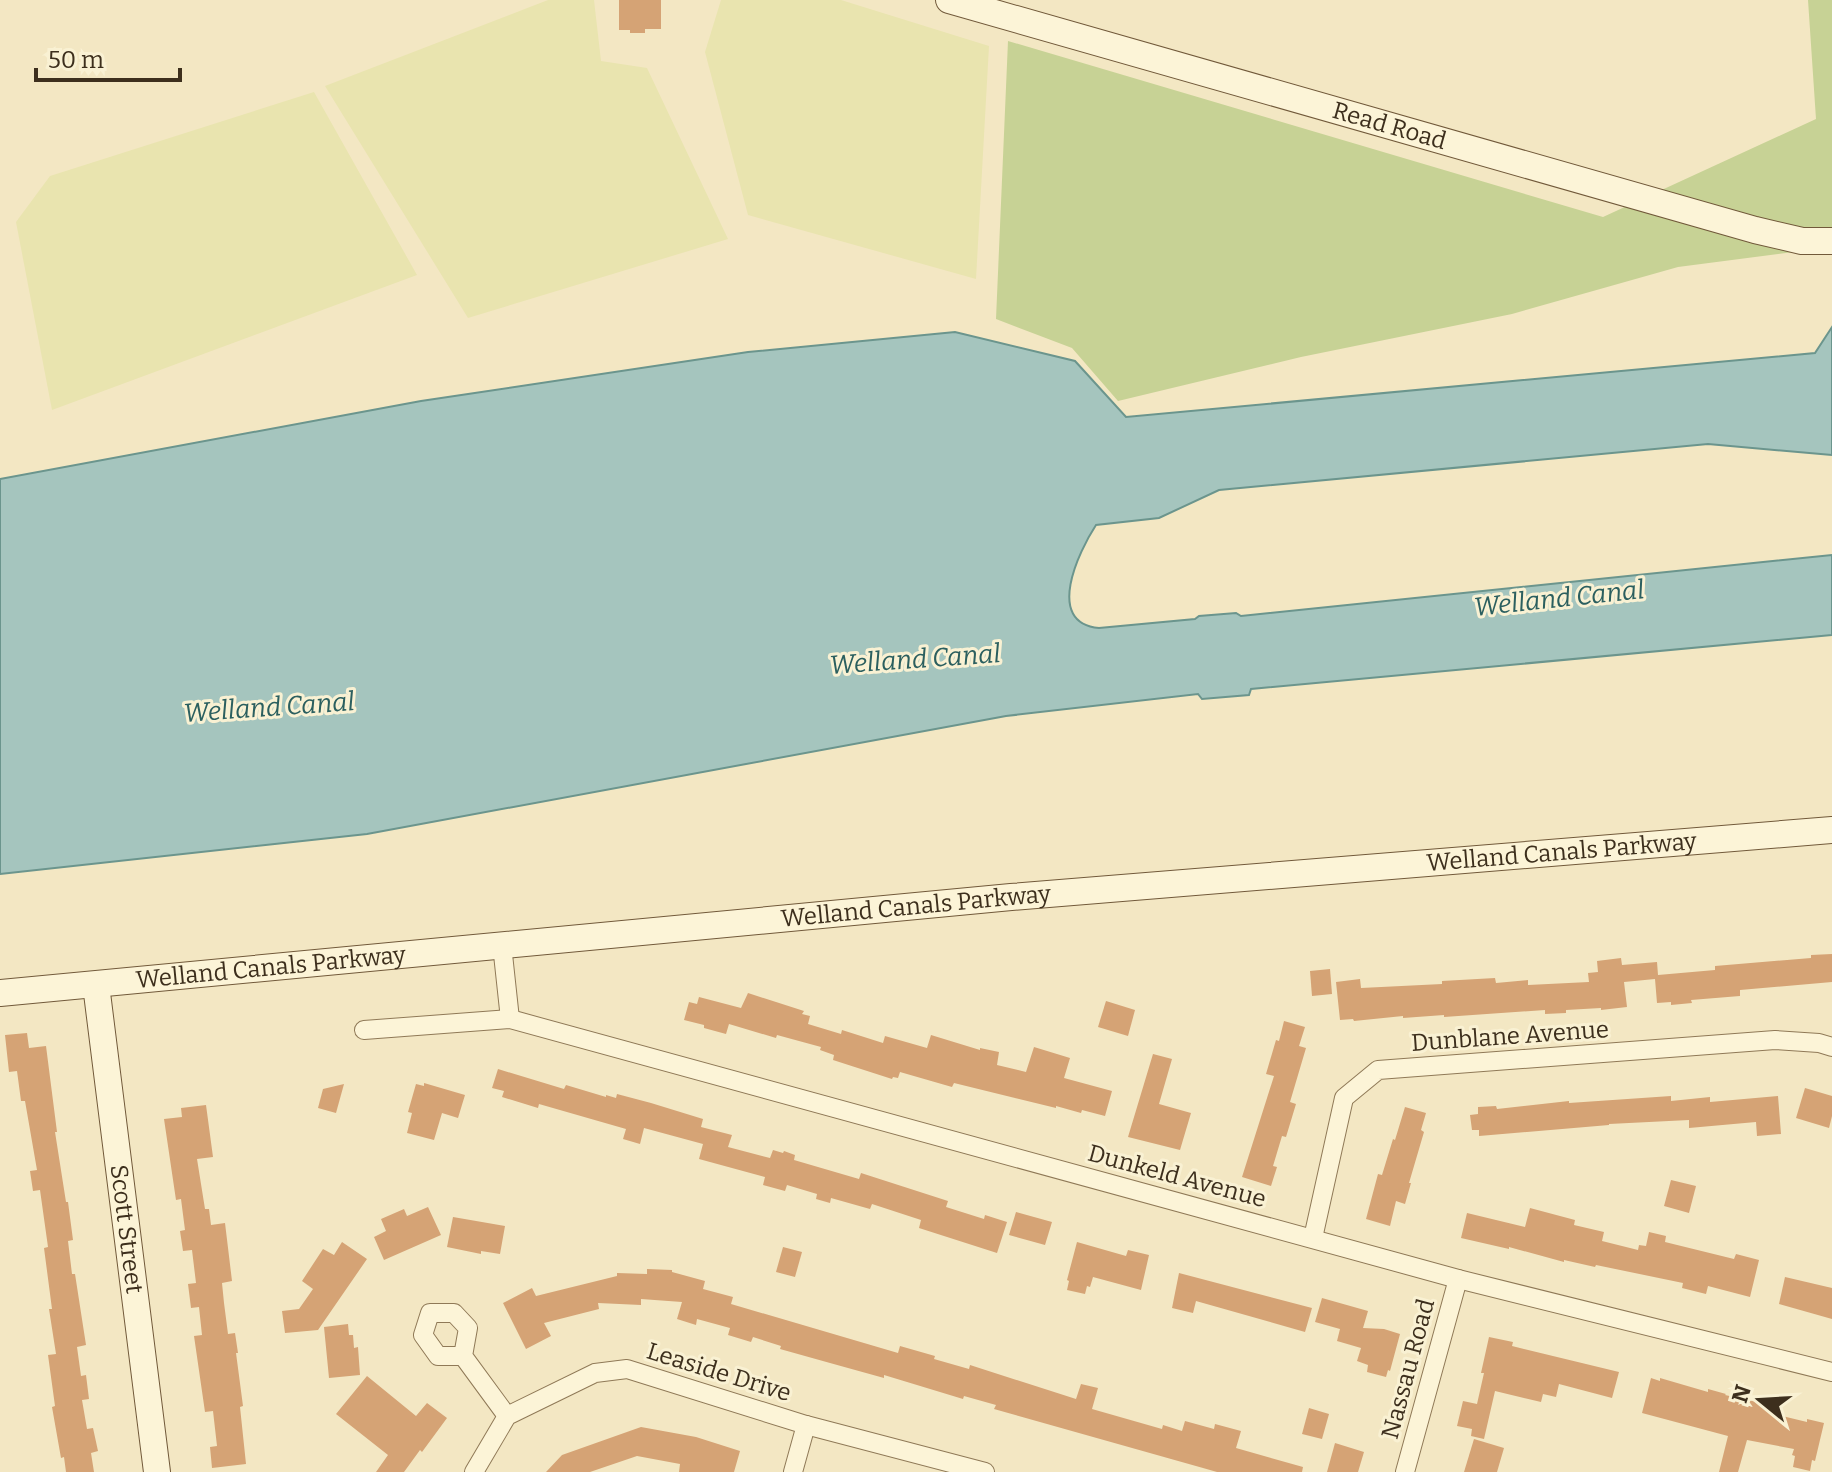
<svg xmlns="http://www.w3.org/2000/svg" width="1832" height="1472" font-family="Bitter,serif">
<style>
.farmland{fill:#e9e4af}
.green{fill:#c7d295}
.water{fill:#a5c5be;stroke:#6b958d;stroke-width:2}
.building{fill:#d5a375}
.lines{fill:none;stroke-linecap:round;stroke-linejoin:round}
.street-casing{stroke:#8f7957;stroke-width:20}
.secondary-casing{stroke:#71593a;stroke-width:28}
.street{stroke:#fcf4d7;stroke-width:18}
.secondary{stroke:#fcf4d7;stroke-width:26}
.labels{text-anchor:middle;stroke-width:6;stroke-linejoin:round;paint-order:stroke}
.street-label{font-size:24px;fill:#3d2f1d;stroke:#f9f1d3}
.water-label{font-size:26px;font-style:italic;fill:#2b5f5f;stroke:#f9f1d3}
</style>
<rect width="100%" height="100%" fill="#f3e7c3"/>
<g class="farmland">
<path d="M548,0h46l7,61 46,7 81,171 -260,79 -143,-232z"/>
<path d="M721,0h120l148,46 -13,233 -228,-64 -43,-163z"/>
<path d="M314,92l103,183 -365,135 -36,-188 34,-46z"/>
</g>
<path class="green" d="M1808,0h24v247l-154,20 -166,47 -211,43 -183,44 -46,-53 -76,-29 12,-278 595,176 213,-98z"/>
<path class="water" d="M1832,327v128l-124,-11 -489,46 -60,28 -63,7c-17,26 -52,98 3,103l96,-9 4,-3 37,-3 5,3 591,-61v80l-581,54 -2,6 -47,4 -4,-5 -192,22 -639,118 -367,40v-395l421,-78 327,-49 207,-20 120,29 51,56 689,-64z"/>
<g class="building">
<path d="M619,0h42v29h-16v4h-15v-3h-11z"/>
<path d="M1832,954v28l-92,8v6l-49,4 1,3 -21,2v-3l-14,1 -2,-24 -31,3 3,25 -26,3v-2l-35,2v3l-21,1v-4l-101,7v-2l-41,3v-2l-49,5 -1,-2 -13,1 -4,-38 24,-3 1,9 81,-4v-3l53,-3 1,5 32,-3v5l61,-3 -1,-9 10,-1 -1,-11 24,-3 1,7 35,-3 1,13 57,-5v-4l96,-8v-3z"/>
<path d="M1330,969l2,25 -20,2 -2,-25z"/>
<path d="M748,993l56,18 -2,3 8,2 -2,8 33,10 1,-4 41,13 2,-7 42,12 4,-13 49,15v-2l19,4 -2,13 29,7 8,-25 36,11 -6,20 48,13 -7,25 -23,-6 -1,3 -25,-7v2l-102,-25 -2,4 -52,-15 -2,6 -5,-1 -1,2 -59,-19 1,-5 -14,-5 1,-3 -44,-12 -1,3 -47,-14 -3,10 -22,-6v-3l-20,-5 5,-18 8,2 2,-7 42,11z"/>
<path d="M1106,1001l29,9 -7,26 -30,-9z"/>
<path d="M1284,1021l21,6 -6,19 7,2 -16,54 6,2 -10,33 -4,-1 -9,30 4,1 -6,19 -29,-9 32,-101 -8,-2 10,-34 3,1z"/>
<path d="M27,1033l2,15 17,-2 11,86h-2l11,70h2l5,38 -5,1 4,33h3l11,71 -9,2 4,29 5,-1 3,24 -7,1 5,29 6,-1 5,23 -7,2 3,19h-28l-2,-15 -3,1 -9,-51 3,-1 -7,-51 8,-1 -7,-45h3l-8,-61 4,-1 -8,-57 -7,1 -3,-20 7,-1 -12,-69h-4l-4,-30 -8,1 -4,-37z"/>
<path d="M1153,1054l19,5 -13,45 32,9 -11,37 -52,-13z"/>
<path d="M498,1069l66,20 2,-4 40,12v-2l10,3 1,-4 34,9 52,16 -2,8 31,8 -4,12 42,11 3,-8 10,3 1,-2 11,4 -1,5 65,19 2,-6 87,28 -2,6 38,12 1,-4 22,7 -10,31 -78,-25 2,-8 -49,-16 -2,5 -39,-11 -1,5 -14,-4 1,-5 -30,-9 -2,6 -22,-6 2,-8 -66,-18 4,-15 -59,-16 -4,16 -17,-5 3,-10 -87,-25 -1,4 -36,-11 2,-6 -12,-3z"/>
<path d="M424,1083l41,12 -7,23 -16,-5 -8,27 -27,-7 5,-20 -4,-1 8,-28 8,2z"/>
<path d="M344,1084l-8,29 -18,-5 5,-19z"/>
<path d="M1805,1088l27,8v20l-3,12 -33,-10z"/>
<path d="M1671,1096v5l39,-4v5l68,-6 3,38 -24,2 -1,-14 -67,6v-8l-80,4v1l-130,11v-6h-7l-2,-15 8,-1v-7l18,-1 1,3 72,-8v2z"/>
<path d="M206,1105l7,52 -16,2 8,50h4l2,16 14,-2 7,58 -10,2 2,20 4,31 7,-1 3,20h-2l7,53 -3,1 6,57 -34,4 -2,-21 7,-1 -4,-35 -8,1 -11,-76 8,-1 -3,-28 -8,1 -3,-24 8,-1 -4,-33 -9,1 -3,-20 5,-1 -4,-31 -5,1 -12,-81 18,-2 -1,-9z"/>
<path d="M1405,1107l21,6 -5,17 3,2 -15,51h2l-6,21 -9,-3 -6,25 -24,-7 12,-45 4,1 11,-36 2,1z"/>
<path d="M1671,1180l25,6 -7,27 -25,-7z"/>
<path d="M428,1207l13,28 -57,25 -10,-23 12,-6 -5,-12 23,-10 3,7z"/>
<path d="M1530,1208l45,12 -1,5 30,7 -2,9 36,9 1,-5 7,1 3,-14 17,4 -1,6 69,17 2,-5 23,6 -9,37 -42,-11 -2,8 -24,-6 1,-5 -87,-18 -1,2 -31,-7v2l-55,-15v2l-48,-11 6,-25 58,14z"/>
<path d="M1016,1212l36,10 -7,23 -36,-10z"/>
<path d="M453,1217l52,9 -5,28 -19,-3v3l-34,-7z"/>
<path d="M342,1242l25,17 -49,71 -33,3 -3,-22 17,-2 14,-20 -11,-8 21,-32 11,6z"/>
<path d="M1077,1242l49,14 2,-6 21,5 -8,35 -48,-13 -3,10 -3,-1 -2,8 -18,-4 2,-9 -2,-1z"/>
<path d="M783,1247l19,5 -7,25 -19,-5z"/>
<path d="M647,1269l25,1v2l33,9 -2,8 30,8 -2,7 167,49 2,-7 35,10 -1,3 35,10 1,-4 106,34 5,-15 17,4 -6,21 70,20 1,-4 19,6 3,-10 29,8 1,-5 26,7 -5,17 67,19 -1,5h-85l-14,-4 -209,-59 2,-4 -32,-9 -1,3 -79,-24v3l-54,-15 -50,-14 1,-3 -28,-9 -2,5 -23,-7 2,-7 -33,-9 -1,6 -19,-6 5,-17 -41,-3v6l-43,-2 1,6 -55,14 7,13 -25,13 -23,-46 29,-15 4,8 81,-20v-3l30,1z"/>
<path d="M1179,1273l133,35 -7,24 -109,-31 -3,12 -21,-5z"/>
<path d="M1785,1277l47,11v31l-53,-15z"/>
<path d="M1322,1298l46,13 -5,17 21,1 16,5 -10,37 -2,-1 -2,7 -19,-5 1,-7 -11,-4 4,-13 -24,-7 3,-12 -25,-7z"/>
<path d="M348,1324l1,11h4l1,13 4,-1 2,28 -31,3 -5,-51z"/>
<path d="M1489,1337l24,5 -1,4 107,26 -7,26 -53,-14 -3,13 -13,-3 -2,8 -46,-11 -11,48 -13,-3 1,-7 -15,-3 6,-25 14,3 7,-31h-3z"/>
<path d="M367,1376l49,40 11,-13 20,15 -25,34 -2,-2 -16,22h-28l12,-17 -52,-41z"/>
<path d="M1651,1378l9,3v-3l48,14v-3l18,5 -1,1 50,11 -1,8 33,8v-3l17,4 -9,38 -3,-1 -2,11 -17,-4 2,-11 -3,-1 2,-6 -47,-9 -9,32h-19l9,-36 -86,-23z"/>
<path d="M1309,1408l20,6 -7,25 -20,-5z"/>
<path d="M641,1427l55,10 44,14 -6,21h-55l1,-8 -43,-8 -47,16h-44l16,-17z"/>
<path d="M1474,1439l30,9 -7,24h-33z"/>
<path d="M1335,1443l29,9 -6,20h-31z"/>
</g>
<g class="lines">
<g class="street-casing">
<g id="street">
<path d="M502,945l8,74"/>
<path d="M364,1030l146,-11 948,260 374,93"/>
<path d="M1313,1238l31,-140 34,-28 397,-30 44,3 13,4"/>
<path d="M463,1356l5,-28 -14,-15h-24l-7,22 15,21h25l44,60"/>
<path d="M474,1472l33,-56 88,-43 32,-4 179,56 179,47"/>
<path d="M793,1472l13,-47"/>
<path d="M1405,1472l53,-193"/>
</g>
</g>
<g class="secondary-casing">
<g id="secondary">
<path id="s1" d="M949,0l806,230 47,11h30"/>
<path id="s2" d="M96,985l61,487"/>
<path id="s3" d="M0,993l1011,-96 821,-67"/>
</g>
</g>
<use href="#street" class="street"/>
<use href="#secondary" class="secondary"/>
</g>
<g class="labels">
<g class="street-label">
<text dy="8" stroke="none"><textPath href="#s1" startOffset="458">Read Road</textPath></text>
<text dy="8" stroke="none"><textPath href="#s3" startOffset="1568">Welland Canals Parkway</textPath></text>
<text dy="8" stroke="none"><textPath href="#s3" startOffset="920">Welland Canals Parkway</textPath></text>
<text dy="8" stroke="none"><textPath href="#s3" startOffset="272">Welland Canals Parkway</textPath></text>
<text transform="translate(1510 1036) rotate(-4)" y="8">Dunblane Avenue</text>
<text transform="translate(1177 1176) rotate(15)" y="8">Dunkeld Avenue</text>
<text dy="8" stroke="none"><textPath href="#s2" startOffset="246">Scott Street</textPath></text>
<text transform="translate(1408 1369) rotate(-75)" y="8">Nassau Road</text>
<text transform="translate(719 1372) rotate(17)" y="8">Leaside Drive</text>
</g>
<g class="water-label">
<text transform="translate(1559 598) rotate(-6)" y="9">Welland Canal</text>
<text transform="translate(915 659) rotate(-4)" y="9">Welland Canal</text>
<text transform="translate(269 707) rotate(-4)" y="9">Welland Canal</text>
</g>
</g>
<g transform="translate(1760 1400) rotate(288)" stroke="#f9f1d3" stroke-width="6" paint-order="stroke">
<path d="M0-6L14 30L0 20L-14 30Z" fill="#3d2f1d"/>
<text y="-12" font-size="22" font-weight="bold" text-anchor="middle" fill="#3d2f1d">N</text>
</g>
<path d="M36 68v12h144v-12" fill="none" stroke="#3d2f1d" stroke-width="4"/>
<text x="48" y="68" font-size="24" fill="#3d2f1d" stroke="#f9f1d3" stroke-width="6" paint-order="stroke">50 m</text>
</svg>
